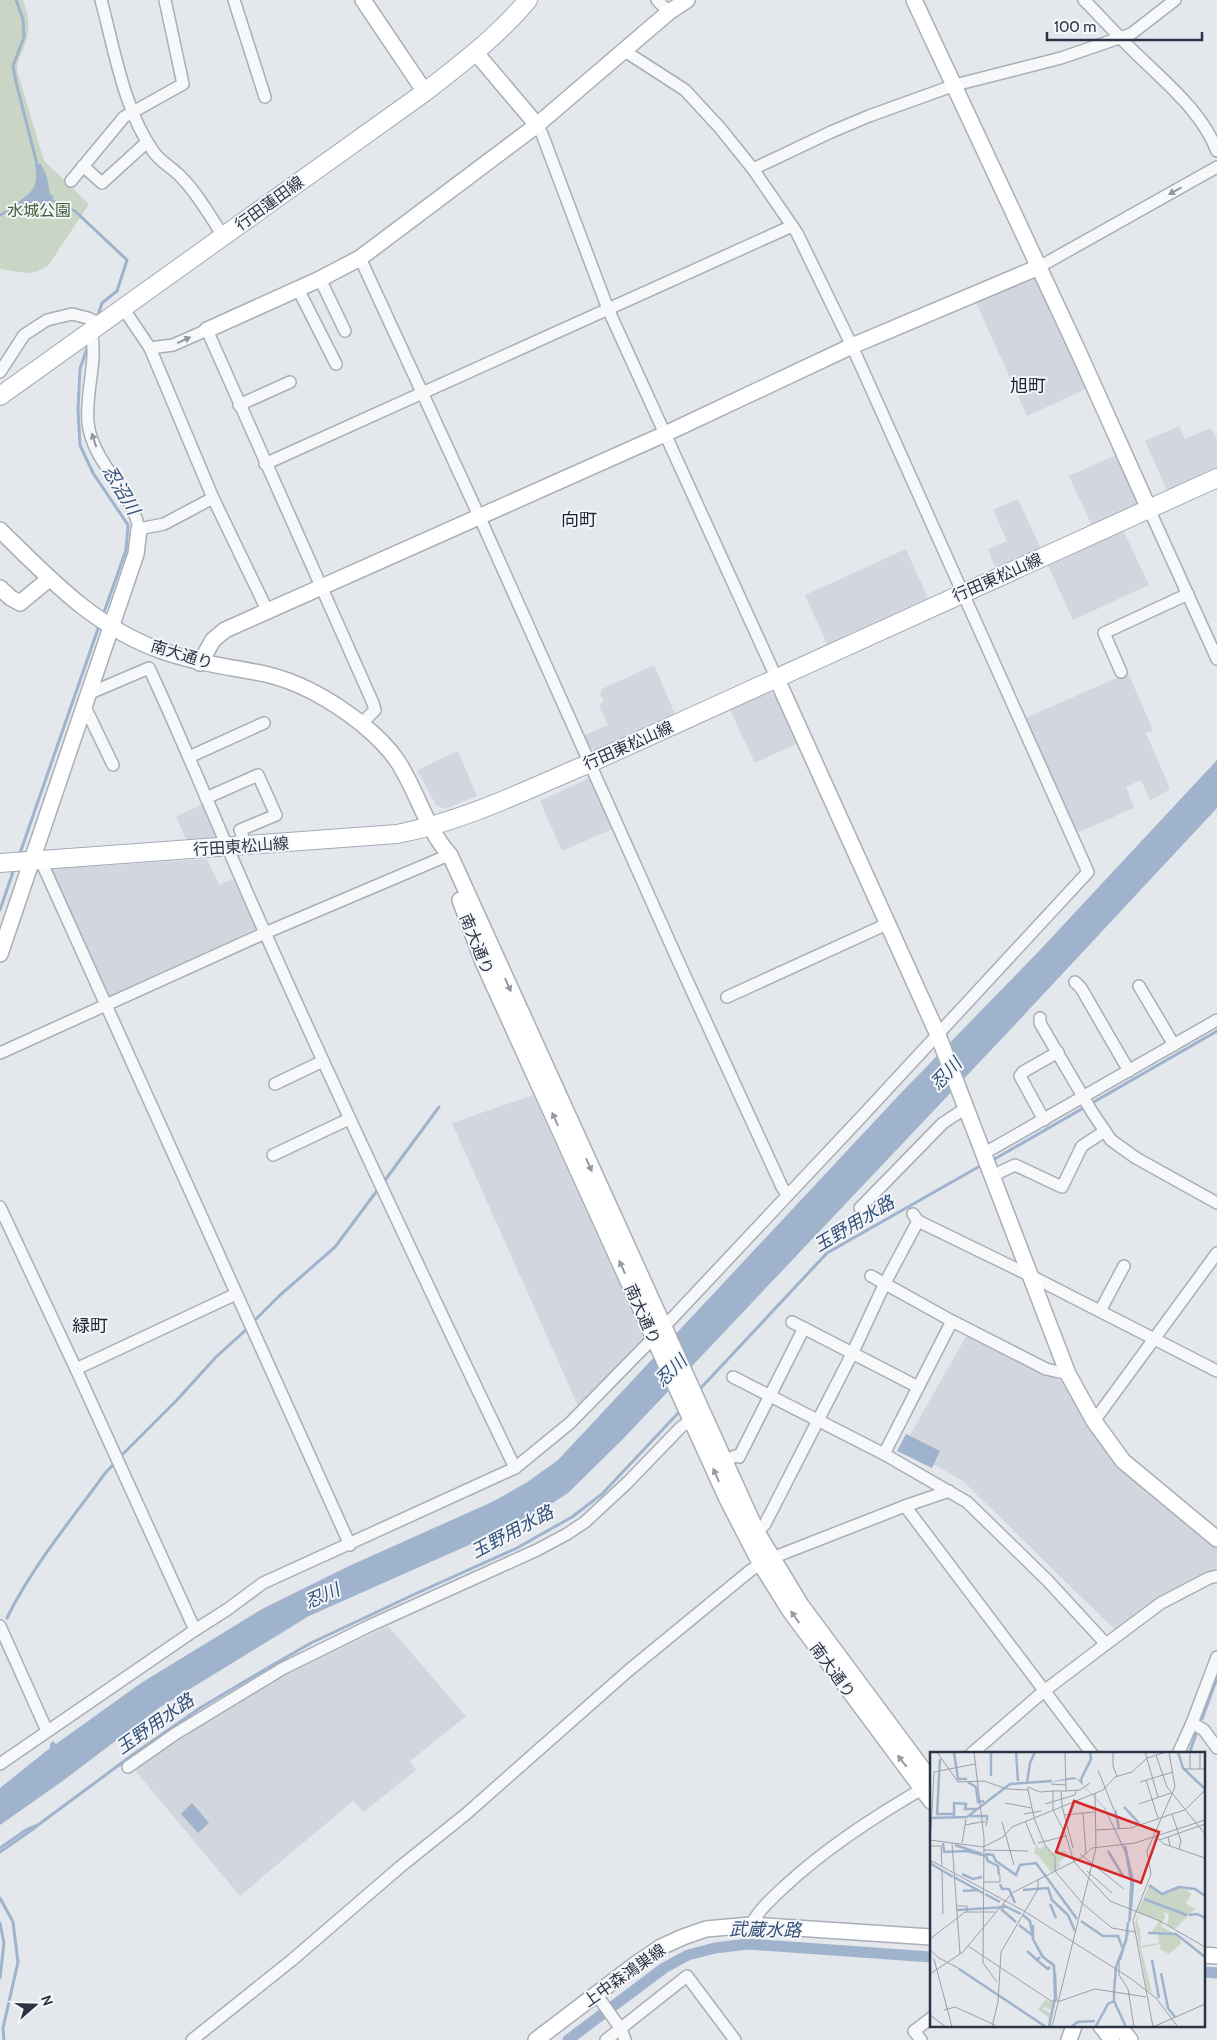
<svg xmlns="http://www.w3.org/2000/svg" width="1217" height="2040" font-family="Cabin,'Noto Sans JP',sans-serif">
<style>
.built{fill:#d2d6de}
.green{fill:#c9d6c5}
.water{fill:#9fb4cc}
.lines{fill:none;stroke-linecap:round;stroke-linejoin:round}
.stream{stroke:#9fb4cc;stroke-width:3}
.canal{stroke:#9fb4cc;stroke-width:11}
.street-casing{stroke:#a9aeb7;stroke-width:14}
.secondary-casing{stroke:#a9aeb7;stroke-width:18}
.primary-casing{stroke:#a3abb8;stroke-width:20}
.street{stroke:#f7f8fa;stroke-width:11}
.secondary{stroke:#fff;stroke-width:15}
.primary{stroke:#fff;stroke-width:18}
.oneway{fill:#9196a0}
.oneway2{fill:#959aa2}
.labels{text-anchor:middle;stroke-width:4;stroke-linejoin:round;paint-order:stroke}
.street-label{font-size:16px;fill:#2b3445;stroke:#f4f6f9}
.park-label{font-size:16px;fill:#3f6138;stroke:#f4f6f9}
.neighbourhood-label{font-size:18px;fill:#1d2536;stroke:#f4f6f9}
.water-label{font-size:18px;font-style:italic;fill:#34527a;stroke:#f4f6f9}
.inset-river{fill:none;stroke:#9fb4cc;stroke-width:2.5}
.inset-road{fill:none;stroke:#9a9fa9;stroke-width:1}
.view{fill:#d62828;fill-opacity:0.15;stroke:#d62828;stroke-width:2.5}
.inset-edge{fill:none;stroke:#2b3445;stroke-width:2.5}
</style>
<rect width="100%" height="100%" fill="#e4e7ec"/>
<g class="built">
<path d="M1036,276l50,108 -2,6 -57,26 -52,-116z"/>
<path d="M1179,426l6,13 26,-11 6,12v30l-49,22 -23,-51z"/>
<path d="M1118,454l20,46 -2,6 -44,20 -23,-50z"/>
<path d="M1018,499l23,50 -45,21 -8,-21 19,-8 -14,-31z"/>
<path d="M1123,530l26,55 -76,35 -26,-57z"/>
<path d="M906,549l22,49 -101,46 -22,-49z"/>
<path d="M654,665l21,49 -79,37 -9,-3 -5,-12 26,-11 -9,-19 5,-5 -4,-7 2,-5z"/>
<path d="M1128,673l25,57 -7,3 24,55 -3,3 -17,9 -9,-20 -15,7 8,21 -55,24 -2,-1 -51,-110 2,-4z"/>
<path d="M768,692l6,1 22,51 -41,19 -25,-53z"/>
<path d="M458,751l19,45 -32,13 -9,-4 -19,-35z"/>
<path d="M591,777l24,51 -53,23 -22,-50z"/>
<path d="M203,804l16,35 -32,2 -11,-24z"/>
<path d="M207,859l12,26 14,-6 23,49 -2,6 -145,66 -59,-131z"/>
<path d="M533,1095l111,244 -66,67 -126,-283z"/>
<path d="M968,1333l96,50 29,50 26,30 98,79v26l-14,5 -45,24 -40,36 -155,-152 -60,-34z"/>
<path d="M388,1626l78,90 -56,45 6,9 -52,42 -11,-11 -113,95 -107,-128 152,-93z"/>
</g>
<path class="green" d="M0,0h23c6,16 8,30 1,47 -3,8 -7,13 -7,23l27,91 45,43 -41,62 -12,6 -10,1 -26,-4z"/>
<g class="water">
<path d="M35,164h6l6,13 3,17 4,3 -8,9 -28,5 -5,-5c19,-15 26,-16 22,-42z"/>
<path d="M1217,760v48l-207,222 -387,409 -55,54 -26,17 -26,14 -207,92 -150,92 -95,72 -64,45v-37l50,-40v-4l3,-3 3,3 85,-61 121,-74 87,-43 143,-64 34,-19 32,-23 342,-366 140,-144z"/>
<path d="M906,1434l34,17 -8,17 -35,-17z"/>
<path d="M192,1803l17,20 -11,10 -17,-19z"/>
</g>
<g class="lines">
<g class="stream">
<path d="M16,0l7,19 1,18 -11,29 3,16 22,86"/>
<path d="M47,200h4l24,11 52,49 -10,31 -15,12 -5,15"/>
<path d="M0,215l18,-8"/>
<path d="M88,345l-8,24 -2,41 2,35 13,28 35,52 -2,25 -23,65"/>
<path d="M19,856l81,-233"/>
<path d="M0,910l14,-41"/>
<path d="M993,1160l224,-129"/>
<path d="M383,1183l56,-76"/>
<path d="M252,1323l27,-27 56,-49 44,-59"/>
<path d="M699,1390l128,-137 153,-87"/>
<path d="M119,1458l57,-57 40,-44 32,-29"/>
<path d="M7,1618c26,-53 65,-99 99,-146l9,-9"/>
<path d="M1202,1719l15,-41"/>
<path d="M1189,1754l7,-20"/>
<path d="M0,1848l26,-18 12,-5 93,-69 69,-48 64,-38 47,-27 104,-49 102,-46 55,-31 30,-23 79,-84"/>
<path d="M0,1852l36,-25"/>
<path d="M0,1898l13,24 5,40 -15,66 1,12"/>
<path d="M0,1923l4,20 -4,35"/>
</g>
<g class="canal">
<path d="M1203,1972l14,1"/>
<path d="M568,2040l96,-72 24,-13 27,-7 33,-4 183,13"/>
</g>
<g class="street-casing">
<g id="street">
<path d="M101,0c13,48 23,110 52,151 7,11 19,16 28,26 17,17 29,39 42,59"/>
<path d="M234,0l31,97"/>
<path d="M657,0l12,12"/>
<path d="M1084,0c21,21 40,43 62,63 27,26 57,52 71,88"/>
<path d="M537,125l5,9 66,175 168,368"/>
<path d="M83,166l19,17 45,-41"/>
<path d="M753,169l78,-37 38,-16 86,-31 106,-27 70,-24 44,-34"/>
<path d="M71,181l53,-64 59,-33 -18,-84"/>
<path d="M360,258l120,260 200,447 102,222 5,7"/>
<path d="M1039,267l178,-100"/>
<path d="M320,279l25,52"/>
<path d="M298,289l38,75"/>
<path d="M123,308l27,40 23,-3 34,-15 166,373 2,7 -14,14"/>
<path d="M91,331c7,30 -6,61 -3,92 5,41 43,65 51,106l25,-5 49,-26"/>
<path d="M150,348l63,150 55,114"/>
<path d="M0,372l24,-37 23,-15 25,-6 16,4 12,6"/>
<path d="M239,405l51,-23"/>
<path d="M265,464l527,-238"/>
<path d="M1149,509l68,150"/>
<path d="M1121,672l-17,-39 84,-39"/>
<path d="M88,694l61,-26c41,88 77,179 117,267 80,179 164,356 249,533"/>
<path d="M84,705l29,60"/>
<path d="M189,757l75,-34"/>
<path d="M206,798l52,-23 18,40 -36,15 6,15"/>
<path d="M41,861l309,684"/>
<path d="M1075,982l6,6 48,83"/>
<path d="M1139,986l35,59"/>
<path d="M727,997l160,-73"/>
<path d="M1040,1018v5l52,89 19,28 25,18 81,45"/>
<path d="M0,1053l265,-120 179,-76"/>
<path d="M275,1084l48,-23"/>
<path d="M1044,1120l-24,-44 3,-4 35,-20"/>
<path d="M983,1154l234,-134"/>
<path d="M273,1155l76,-36"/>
<path d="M992,1176l23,-11 47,22 20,-41 23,-15"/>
<path d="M0,1207l76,162 160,-75"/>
<path d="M860,1208l83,-85 23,-15"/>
<path d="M913,1214l5,7 113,55 186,95"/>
<path d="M871,1276l81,45 94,48 22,5"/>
<path d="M1100,1311l24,-45"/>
<path d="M792,1322l126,65"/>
<path d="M76,1369l119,261 33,-21 35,-26 252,-115 55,-45 93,-95 202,-215 223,-241 -236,-526 -55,-113 -44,-64 -33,-41 -35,-38 -62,-40"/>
<path d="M733,1377l151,77 83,48 81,79 58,63"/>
<path d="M1094,1421l123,-168"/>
<path d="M884,1454l68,-133"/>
<path d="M724,1462l11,-6 4,1 65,-129"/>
<path d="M905,1506l187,248"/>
<path d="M757,1532l8,-8 88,-172 32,-69 33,-62"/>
<path d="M0,1626l47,105"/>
<path d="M1192,1723l12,7 13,18"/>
<path d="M971,1754l73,-63 62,-47 55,-41 48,-25 8,-2"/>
<path d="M1178,1754l14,-31 25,-66"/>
<path d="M0,1764l195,-134"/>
<path d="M128,1767l47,-33 107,-65 87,-43 168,-76 30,-16 18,-12 43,-40 53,-55 15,-10"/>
<path d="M751,1925c8,-15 20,-26 33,-38 43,-40 94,-73 145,-102"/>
<path d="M596,1994l25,35 4,11"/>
<path d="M192,2040l100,-80 108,-93 66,-53 162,-143 123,-101 21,-12 133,-52 44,-15"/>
<path d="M606,2040l81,-64 48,64"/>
<path d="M921,2040l-7,-9 17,-13"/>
</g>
</g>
<g class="secondary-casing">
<g id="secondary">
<path d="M363,0l62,92"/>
<path d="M914,0l164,351 71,158"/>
<path d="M476,53l61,72"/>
<path d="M207,330l113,-51 40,-21 177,-133 132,-113 18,-12"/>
<path d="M0,530c50,49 94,97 162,121 34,12 68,16 103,23 36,8 69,28 97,50 12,10 25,22 34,35 21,30 29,69 54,96l307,677 44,73 130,175"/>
<path d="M0,588l11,10 9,5 29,-24"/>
<path d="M200,663l13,-23 12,-10 440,-196 187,-88 187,-79"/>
<path d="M776,677l162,358 130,339 26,47 29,40 94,78"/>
<path d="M460,900l23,62 244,537 33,64 30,48 141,190"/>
<path d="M0,954l136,-400 3,-25"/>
<path d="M1203,1955l14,1"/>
<path d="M1101,2026l11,14"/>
<path d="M1119,2026l11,14"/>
<path d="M536,2040l100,-76 25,-17 22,-10 23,-8 45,-4 180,12"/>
<path d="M1069,2040l5,-14"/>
</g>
</g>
<g class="primary-casing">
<g id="primary">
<path d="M0,396l425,-304c37,-29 73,-56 103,-92"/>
<path d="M0,863l397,-29c68,-13 129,-44 193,-71l627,-285"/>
</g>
</g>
<use href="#street" class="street"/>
<use href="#secondary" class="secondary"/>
<use href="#primary" class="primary"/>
</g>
<defs><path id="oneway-solid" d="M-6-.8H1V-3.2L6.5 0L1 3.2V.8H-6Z" transform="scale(1.25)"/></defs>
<g class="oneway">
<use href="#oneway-solid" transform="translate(1175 191) rotate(151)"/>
<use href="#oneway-solid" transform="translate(184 340) rotate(-24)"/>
<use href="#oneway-solid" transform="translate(94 440) rotate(-108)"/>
</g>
<g class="oneway2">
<use href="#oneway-solid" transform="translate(508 985) rotate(66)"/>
<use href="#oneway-solid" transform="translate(555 1119) rotate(-114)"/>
<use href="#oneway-solid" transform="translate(589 1165) rotate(66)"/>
<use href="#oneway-solid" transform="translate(622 1267) rotate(-114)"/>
<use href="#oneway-solid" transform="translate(716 1475) rotate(-114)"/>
<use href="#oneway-solid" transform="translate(795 1617) rotate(-125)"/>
<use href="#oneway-solid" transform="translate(902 1761) rotate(-128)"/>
</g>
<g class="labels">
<g class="street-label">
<text transform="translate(269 203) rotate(-36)" y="6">行田蓮田線</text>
<text transform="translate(997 577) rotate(-24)" y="6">行田東松山線</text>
<text transform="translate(182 654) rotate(17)" y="6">南大通り</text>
<text transform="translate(628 745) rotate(-24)" y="6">行田東松山線</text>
<text transform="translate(241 846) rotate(-4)" y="6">行田東松山線</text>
<text transform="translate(477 944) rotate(68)" y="6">南大通り</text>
<text transform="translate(643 1314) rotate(66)" y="6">南大通り</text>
<text transform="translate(833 1670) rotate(54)" y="6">南大通り</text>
<text transform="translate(624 1975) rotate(-35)" y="6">上中森鴻巣線</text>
</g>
<g class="park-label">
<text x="39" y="216">水城公園</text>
</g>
<g class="neighbourhood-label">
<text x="1028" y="392">旭町</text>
<text x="579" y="526">向町</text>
<text x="90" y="1332">緑町</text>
</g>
<g class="water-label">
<text transform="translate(121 490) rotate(59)" y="6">忍沼川</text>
<text transform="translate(946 1074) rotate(-47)" y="6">忍川</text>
<text transform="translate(854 1224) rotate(-31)" y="6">玉野用水路</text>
<text transform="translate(671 1371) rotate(-44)" y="6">忍川</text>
<text transform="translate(512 1532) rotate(-28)" y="6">玉野用水路</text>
<text transform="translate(322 1596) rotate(-24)" y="6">忍川</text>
<text transform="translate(155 1724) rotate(-35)" y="6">玉野用水路</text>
<text transform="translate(765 1930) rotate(1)" y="6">武蔵水路</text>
</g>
</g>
<g transform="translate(930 1752)">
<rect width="275" height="275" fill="#e4e7ec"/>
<path d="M106,93l4,4 5,-4 6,8 15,-2 2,4 -8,6 -1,7 -8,4 -13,-17 -4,-1zM219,134l12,9 14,-8 12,3 4,4 -5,10 9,5 -20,20 -8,-4 2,-11 -5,-2 1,6 -4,8 19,11 1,7 -12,10 -8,-4 -1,-6 -19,4 11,45 -5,-3 -12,-68 4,-8 -2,9 3,6 1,17 18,-3 -1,-9 -7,-1 8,-12 -22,-9zM115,248l9,3 -2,8 -7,-4 -3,2 10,4 -3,10 -1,-6 -10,-8z" fill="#c9d6c5"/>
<path d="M152,24l1,9 22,23 21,43 8,30 -3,39 -3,4 2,-42 -5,-29 -21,-45 -27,-29 -27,3 23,-5 7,3z" fill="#9fb4cc"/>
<path class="inset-river" d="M24,0l4,27h9M61,0v24M86,0l2,29M248,0l5,16 22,21M10,7l-3,55h17M151,27l10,-20 -1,-7M38,30l8,5 2,15 6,-1M97,30l3,-19 5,-11M194,55l15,16M185,58l4,18M40,64h17v5M0,66l37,-1 43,-33 42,-3M24,67v-16l12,1 -1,5h12M13,91l1,9 23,-1 19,5 2,5 10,5 1,9M25,93l27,9M195,94l8,36 -2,26M178,99l15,25M55,102l8,1 3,6 20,14 4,-10 16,-2 41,56M0,111l23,14M32,122l11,5 9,-2M24,125l29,16M70,132l2,5h7l6,14M219,133l13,9 17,-7 16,2 10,7M93,138l25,-2 4,12 16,15 7,16M33,139l15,-1M55,142l15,8M214,147l43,16M120,152l6,14M73,153l18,9M71,157l15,13M27,158l49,-3M93,163l7,6 3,18 9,17 12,10 1,32 -6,29M259,163l8,-1 8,4M151,169l22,15h15l5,13M89,173l13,10M103,173v14l10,18 11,8M218,181l28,1 29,23M97,199l10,9 3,-3M190,208l8,-28M222,208l7,38M108,209l10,8 2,-2M29,217l87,58M125,221l1,27M231,221l7,35 7,9M166,274l12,-22 6,-3M141,275l7,-5 17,-1M196,275l-12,-26v-9l2,-25 10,-26 2,-19"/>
<path class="inset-road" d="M7,0l21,30 26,-1 23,8 21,1 6,27M44,0l10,86 -1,125 14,19M183,0v14l4,10M215,0l13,45M260,0v17M270,0v17M226,3l11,32 38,47M253,17h22M168,18l16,40M216,28l12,38M210,30l33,-10M121,32l15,1M98,38v-3l12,5 13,-1M123,39h13l-1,-39M131,39l1,15M136,39l14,-1 10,-7M75,51l27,5M115,52l30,-9 1,-4M209,52l32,-11M132,54l11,42M123,58v-20M123,58l12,23 9,29 36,39 50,20 45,26M153,61l3,41M94,62l17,-3M134,63l30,-3M104,66l11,27 10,12v14l27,32 30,25 23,4M95,69l10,24M72,70l12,43M35,73l16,-3h6l-1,4M166,78l35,-2 41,-14M1,79l3,-59 41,-8M226,85l8,7 41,14M238,85l37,-13M0,88l53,7 20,-10 9,-10 91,-37 12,-13 17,-5 15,-14 19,-6M229,88l9,-3 2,9M22,91l8,111M32,91l4,-24M108,91l28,-7M0,94h11l1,20M249,97l2,-8 -9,-27 13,-4 20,-20M54,98l44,1M150,102l44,35M0,108l94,51 106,67 26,20 22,29M12,118l1,44M157,119l25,22M54,130h16v-7M26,154h11v6M0,187l35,-27h30M38,194l83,55h9l35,-12 51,8M0,198l9,8 21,11M4,207l18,68M189,208v15l9,14 6,38M0,222l33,-22 49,-59 69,-35 11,-10 43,-5 70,-23M14,258l11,-3 40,18M0,263l16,12M62,275l6,-25 3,-50 37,-63v-10M122,275l44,-179 -1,-55M223,275l-20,-107 18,-46 -4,-23 28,-64 -6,-35M223,275l52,-23"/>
<path class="view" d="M144,49l85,31 -18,51 -85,-31z"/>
<rect width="275" height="275" class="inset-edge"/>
</g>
<g transform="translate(35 2005) rotate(70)" stroke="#f4f6f9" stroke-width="4" paint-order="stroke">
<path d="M0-4L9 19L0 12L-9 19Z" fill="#2b3445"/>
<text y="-8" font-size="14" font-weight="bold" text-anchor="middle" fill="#2b3445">N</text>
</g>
<path d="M1047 32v8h155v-8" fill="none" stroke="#2b3445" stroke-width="2.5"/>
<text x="1054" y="32" font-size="15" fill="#2b3445" stroke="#f4f6f9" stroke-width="4" paint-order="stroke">100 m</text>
</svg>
